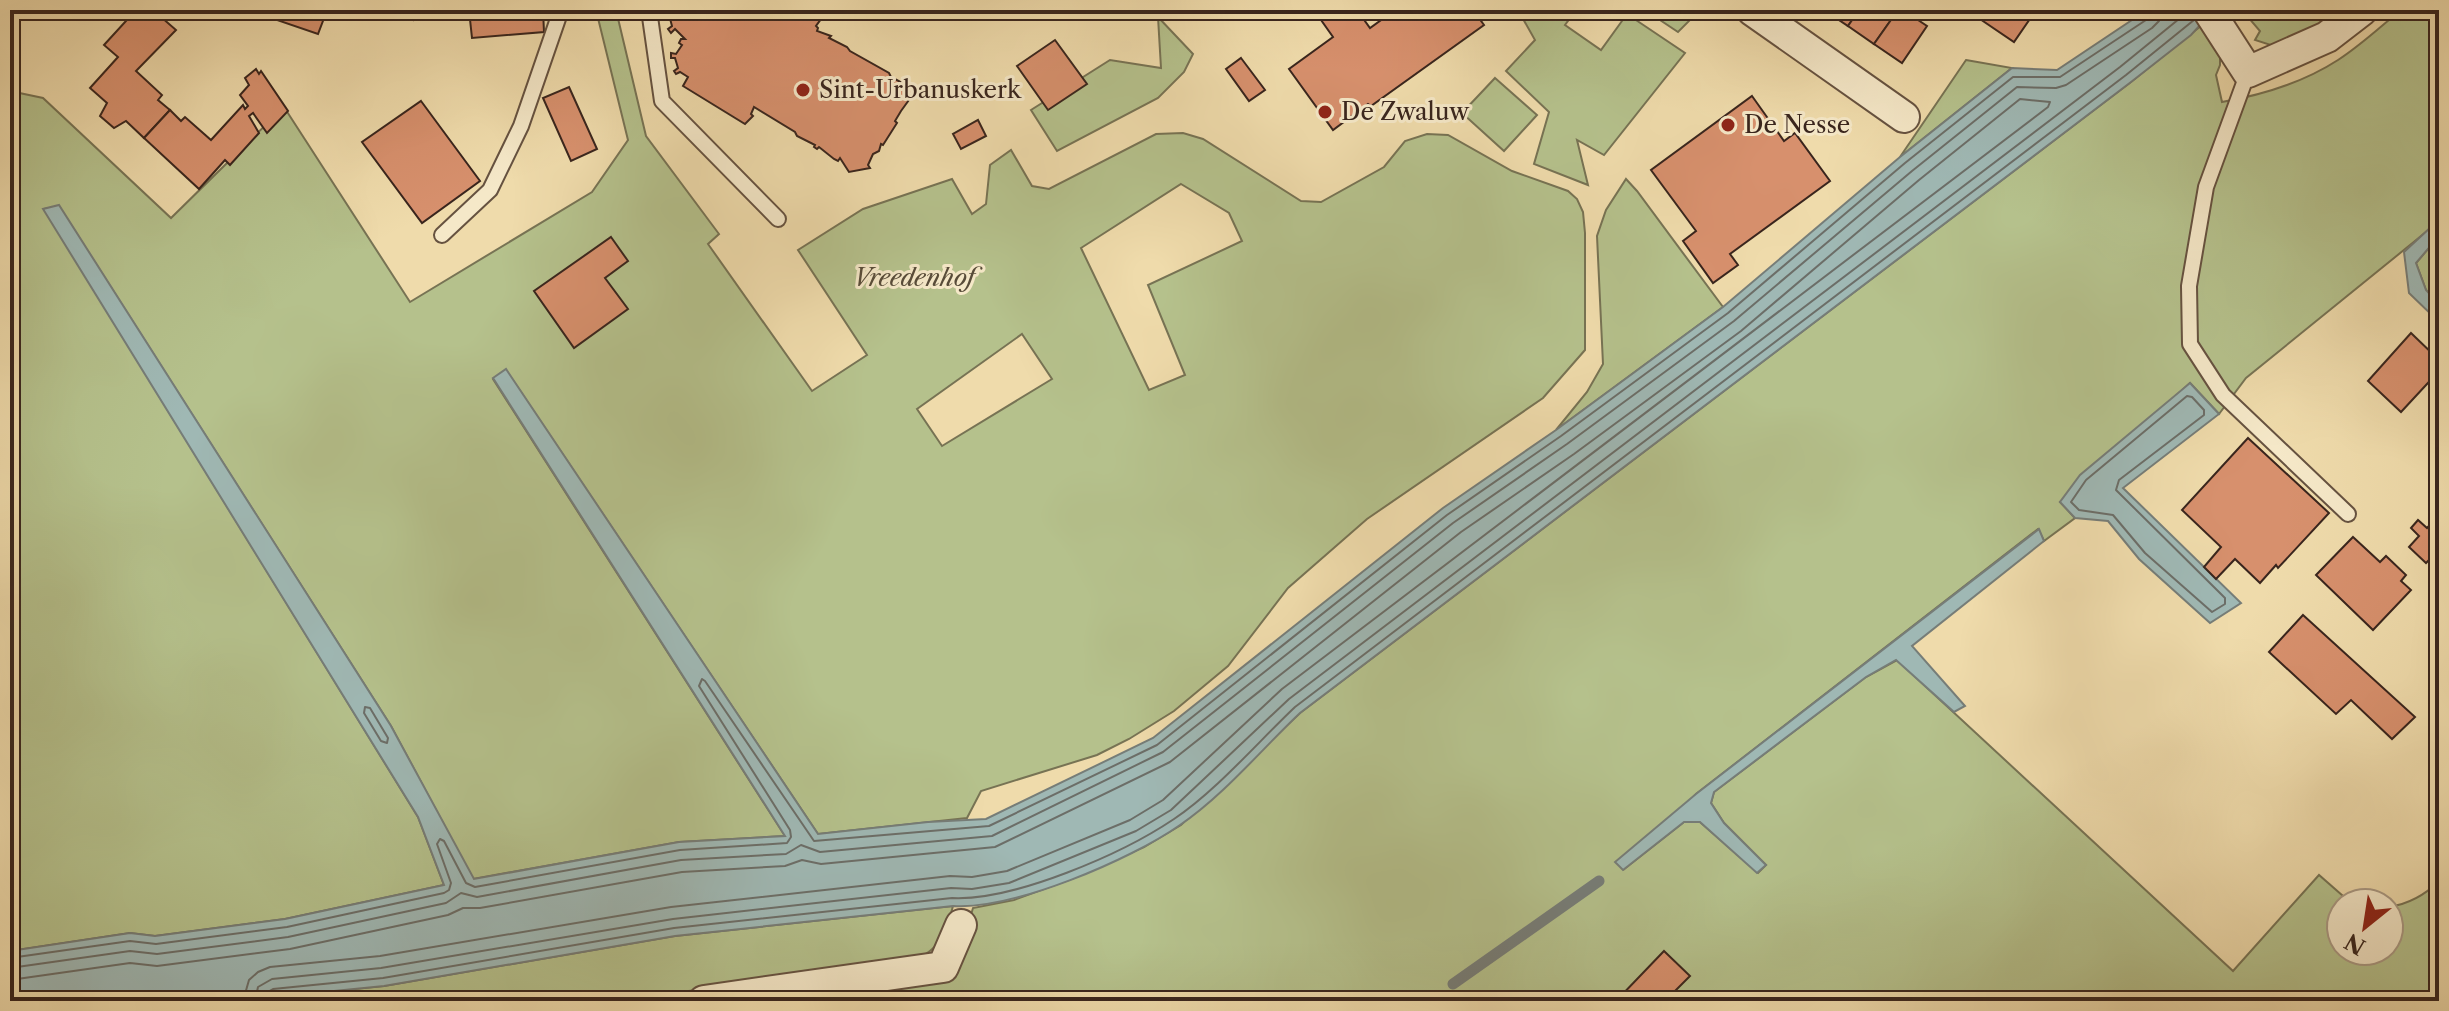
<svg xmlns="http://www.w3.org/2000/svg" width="2449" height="1011" font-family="'Libre Caslon Text',serif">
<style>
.green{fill:#b5c18c;stroke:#777354;stroke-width:2;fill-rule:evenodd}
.water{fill:#9fb8b4;stroke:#767d78;stroke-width:2}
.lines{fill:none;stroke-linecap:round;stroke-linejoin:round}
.shore{stroke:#6c6e68;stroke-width:2}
.stream{stroke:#767d78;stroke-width:11}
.building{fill:#d7906d;stroke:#39251d;stroke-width:2}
.service-casing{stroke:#665240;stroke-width:18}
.minor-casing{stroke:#665240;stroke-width:34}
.service{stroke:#f5e8c8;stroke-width:14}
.minor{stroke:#f5e8c8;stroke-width:30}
.poi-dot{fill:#8f2418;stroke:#f5e8c8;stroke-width:3}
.labels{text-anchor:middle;stroke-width:6;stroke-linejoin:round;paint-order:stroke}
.poi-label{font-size:24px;fill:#39251d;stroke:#f5e8c8;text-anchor:start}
.park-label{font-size:24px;font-style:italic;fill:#584c39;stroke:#f5e8c8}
</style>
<rect width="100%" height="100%" fill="#efdbab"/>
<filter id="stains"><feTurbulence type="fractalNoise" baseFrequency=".0025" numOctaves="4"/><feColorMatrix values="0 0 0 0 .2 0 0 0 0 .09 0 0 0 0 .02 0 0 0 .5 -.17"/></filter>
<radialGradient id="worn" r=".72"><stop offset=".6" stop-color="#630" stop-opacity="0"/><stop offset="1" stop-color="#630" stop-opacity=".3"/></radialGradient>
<g class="green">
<path d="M596,10h20l30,126 73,98 -11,10 104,147 55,-36 -69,-105 65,-41 89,-30 20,35 14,-10 4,-39 21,-15 21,36 17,3 107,-55 27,-1 20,6 98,62 20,1 63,-35 21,-26 22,-7 21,1 64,36 56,20 9,8 6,13 2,21v117l-42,48 -176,121 -79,69 -60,78 -54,45 -45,28 -32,16 -116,36 -14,27 -149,16 -312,-464 -13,9 292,457 -106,6 -206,37 -82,-153 -332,-520 -15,3 374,608 26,68 -159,34 -130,17 -25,-3 -120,18v-860l33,7 128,120 113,-111 126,195 182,-110 36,-52zM1181,184l48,29 13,28 -94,44 37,90 -36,15 -68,-142zM1022,334l30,45 -110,67 -25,-37z"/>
<path d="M1518,10h58l-11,15 36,25 26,-36 58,39 -81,102 -27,-15 11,45 -54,-21 15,-52 -43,-41 29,-31z"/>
<path d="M1645,10h28l16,11 -11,11z"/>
<path d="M2242,10h98l-30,24 -30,14 -25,-8 5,-9z"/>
<path d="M2401,10h38v225l-8,-7 -185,150 -27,36 -29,-31 -130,119 15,16 -31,23 -6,-12 -342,265 -73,76 61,-48h16l58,51 8,-8 -42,-42 -13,-20 3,-11 152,-115 31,-17 336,311 86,-96 32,28h-10v48h48v-44c19,-3 37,-13 50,-26v120h-1658l120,-16 66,-57 6,-20 41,-8 60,-22 70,-31 37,-22 119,-112 831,-631 71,-57 18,25v15l-4,10 6,27c40,-7 82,-20 116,-42 22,-14 42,-33 63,-50z"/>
<path d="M1158,17l35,37 -9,18 -26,26 -101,53 -26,-41 79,-50 51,8z"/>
<path d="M1966,60l46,8 -112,89z"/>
<path d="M1495,78l42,37 -33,36 -42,-38z"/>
<path d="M1626,179l11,12 86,116 -167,123 31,-38 16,-28 -6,-128 9,-26z"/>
<path d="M2439,236v68l-13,-14 -10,-27z"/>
<path d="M953,906c-9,34 -17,48 -51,59l-295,36h-373l150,-15 291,-50z"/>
</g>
<g class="water">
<path d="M2147,10h67l-23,25 -60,47 -831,631c-38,36 -77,83 -120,112 -50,35 -167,85 -227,81l-278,30 -291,50 -150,15h-224v-50l120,-18 25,3 130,-17 159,-34 -26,-68 -375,-608 16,-4 332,521 83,153 205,-37 106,-6 -292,-458 13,-9 312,465 110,-12 58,-3 167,-81 290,-230 113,-78 167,-123 177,-150 112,-89 45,2z"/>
<path d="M2431,227l8,9 -23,27 10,27 13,14v18l-30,-29 -5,-41z"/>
<path d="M2190,383l29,31 -96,74 118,115 -31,20 -71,-64 -31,-38 -33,-3 -15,-16 20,-27z"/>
<path d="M2039,529l5,12 -132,105 53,60 -11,6 -58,-52 -30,17 -152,115 -3,11 13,20 42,42 -9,8 -57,-51h-16l-61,48 -8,-8 81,-68z"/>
</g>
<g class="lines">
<g class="shore">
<path d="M2187,396l5,1 12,13v5l-85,65 -3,10 109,108v6l-13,8 -67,-59 -32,-38 -34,-5 -8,-8 15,-22z"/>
<path d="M365,707l5,1 18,30 -1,5 -6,-2 -17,-28z"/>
<path d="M10,958l120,-17 26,3 131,-17 157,-34 5,-3 2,-7 -14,-39 3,-5 4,2 22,42 9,4 205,-37 107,-7 4,-6 -1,-7 -91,-144 3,-7 3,2 109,160 175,-15 168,-81 290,-230 114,-79 167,-123 177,-150 108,-86h47l86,-57 4,-10"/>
<path d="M10,968l120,-17 27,3 131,-17 158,-34 15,-10 16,4 204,-37 105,-6 15,-9 19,7 172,-16 171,-84 290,-229 114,-79 167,-123 178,-150 105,-84 39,1 10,-3 86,-57 7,-7 1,-11"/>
<path d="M10,980l120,-17 27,3 133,-17 158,-34 15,-7h17l202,-36 103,-6 17,-6 19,4 174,-17 175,-85 291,-230 113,-78 167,-123 178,-151 101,-81 30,3 -2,5 -766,582 -119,111 -33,20 -123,51 -35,6 -22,-1 -279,31 -291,49 -110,11 -12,5 -9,8 -6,21"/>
<path d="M255,1001l3,-14 14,-8 109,-11 292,-49 278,-31 21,1 37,-6 127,-52 35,-21 118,-111 831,-632 70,-57"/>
<path d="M265,1001l1,-8 7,-4 110,-11 291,-50 278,-30c62,3 170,-44 222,-79 42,-28 84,-77 121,-112l831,-632 68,-55"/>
</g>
<path class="stream" d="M1453,984l146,-103"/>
</g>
<g class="building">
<path d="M136,10h17l23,20 -40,41 26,24 -4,5 12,10 -26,28 -18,-17 -12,7 -14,-12 7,-13 -17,-15 28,-31 -14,-12z"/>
<path d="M274,10h59l-2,5 -5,-2 -8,21 -47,-16z"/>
<path d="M367,10h48l-2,10z"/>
<path d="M469,10h74l1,22 -72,6z"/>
<path d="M664,10h152l-3,5 8,4 -5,7 2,2 -1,3 14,5 -2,2 18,9 3,4 39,22 2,4 23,12v4l-13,18 -6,10 2,2 -14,22 -2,-1 -2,7 -6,3 -5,11 2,3 -21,4 -9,-14 -2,3 -4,-2 -15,-12 -2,2 -3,-2 1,-2 -18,-9 -2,-4 -41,-25 -3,7 2,2 -8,8 -62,-38 5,-9 -8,-5 -4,2 -2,-3 4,-3 -3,-10h-4v-5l5,1 6,-9 -3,-2 2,-4h4l-10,-10 -4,4 -3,-4 4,-3 -4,-15z"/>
<path d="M1314,10h43l13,18 25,-18h78l11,15 -113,81 -3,-2 -35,26 -44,-61 44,-32z"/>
<path d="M1824,10h35l-11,16z"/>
<path d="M1859,10h39l-24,34 -26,-18z"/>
<path d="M1898,10h5l24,16 -25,37 -28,-19z"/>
<path d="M1981,10h55l-22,32 -37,-25z"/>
<path d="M1055,40l32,44 -39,26 -31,-44z"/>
<path d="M1241,58l24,32 -16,11 -23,-32z"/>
<path d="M256,69l3,5 2,-3 27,40 -21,22 -14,-20 -4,3 10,17 -29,32 -5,-5 -26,29 -55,-51 26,-28 11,11 4,-4 26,23 32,-35 2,4 3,-3 -8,-11 9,-10 -4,-7z"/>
<path d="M569,87l28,62 -26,12 -28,-63z"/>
<path d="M1752,96l32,45 11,-8 35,48 -100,73 8,11 -25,18 -30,-42 13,-10 -45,-61z"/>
<path d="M421,101l59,80 -58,42 -60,-81z"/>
<path d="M978,120l8,16 -25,13 -8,-15z"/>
<path d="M611,237l17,24 -23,17 23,31 -54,39 -40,-57z"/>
<path d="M2411,333l28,27v11l-38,41 -33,-31z"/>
<path d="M2248,438l81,75 -51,55 -2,-3 -16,18 -25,-24 -19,20 -12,-12 17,-20 -39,-37z"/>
<path d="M2439,515v35l-13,13 -17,-16 10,-11 -8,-8 7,-8 9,8z"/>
<path d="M2353,537l27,25 6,-6 20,19 -5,6 10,9 -38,40 -57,-55z"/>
<path d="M2303,615l112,102 -23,22 -41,-39 -15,14 -67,-62z"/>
<path d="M1664,951l26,25 -25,25h-49z"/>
</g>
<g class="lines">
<g class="service-casing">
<g id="service">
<path d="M649,10l13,91 116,118"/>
<path d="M2248,72l-42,115 -17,99 1,58 33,51 125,119"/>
<path d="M442,235l48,-45 31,-64 40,-116"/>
</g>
</g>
<g class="minor-casing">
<g id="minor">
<path d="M1752,10l152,107"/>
<path d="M2208,10l40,62 79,-35 35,-27"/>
<path d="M704,1001l239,-34 18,-42"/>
</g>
</g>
<use href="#service" class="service"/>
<use href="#minor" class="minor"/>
</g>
<g class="poi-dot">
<circle cx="803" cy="90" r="8"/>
<circle cx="1325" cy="112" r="8"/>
<circle cx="1728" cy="125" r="8"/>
</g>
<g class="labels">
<g class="poi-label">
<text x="819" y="98">Sint-Urbanuskerk</text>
<text x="1341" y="120">De Zwaluw</text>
<text x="1744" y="133">De Nesse</text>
</g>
<g class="park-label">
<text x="914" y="286">Vreedenhof</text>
</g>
</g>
<rect width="2449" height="1011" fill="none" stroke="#efdbab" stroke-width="40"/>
<rect x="12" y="12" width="2425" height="987" fill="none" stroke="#39251d" stroke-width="4"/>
<rect x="20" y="20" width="2409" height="971" fill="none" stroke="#39251d" stroke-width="2"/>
<g transform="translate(2365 927) rotate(210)"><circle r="38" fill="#f5e8c8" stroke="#aa9a84" stroke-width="2"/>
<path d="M0-6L14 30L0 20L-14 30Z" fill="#8f2418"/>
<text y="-12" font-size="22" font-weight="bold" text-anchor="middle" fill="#39251d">N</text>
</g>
<rect width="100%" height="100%" filter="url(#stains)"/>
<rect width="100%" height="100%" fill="url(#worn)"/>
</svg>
